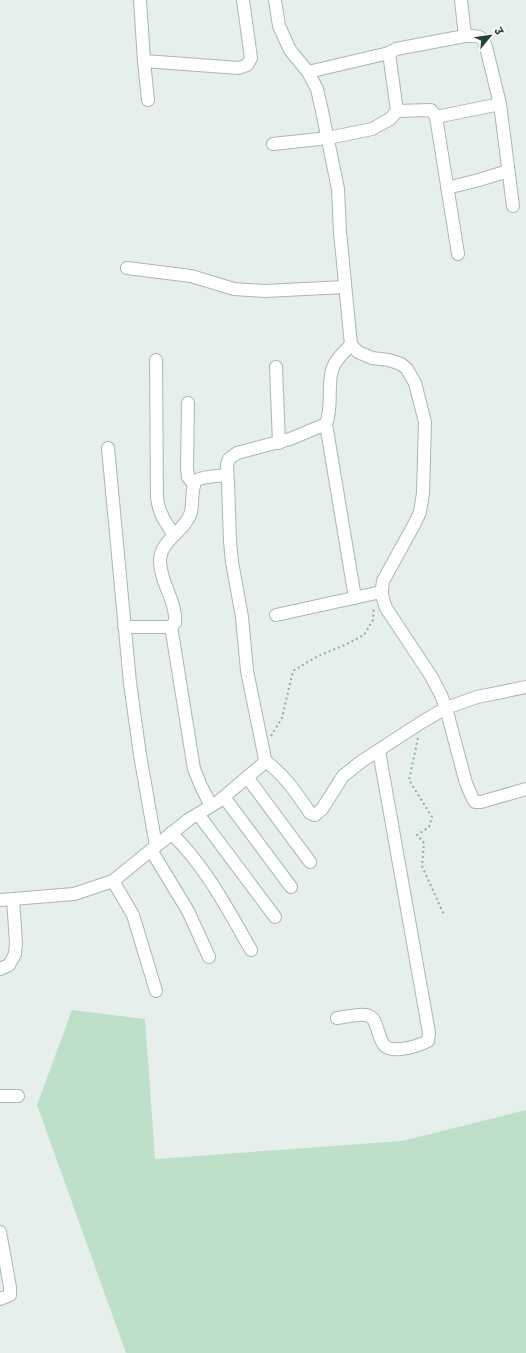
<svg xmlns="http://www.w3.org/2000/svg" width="526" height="1353" font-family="Poppins,'Noto Sans Devanagari',sans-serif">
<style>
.green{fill:#bfe0c8}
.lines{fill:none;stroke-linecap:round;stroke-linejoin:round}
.minor-casing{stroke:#a8b8b2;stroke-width:14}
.path{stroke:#86b3a5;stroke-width:2;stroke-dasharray:2 3;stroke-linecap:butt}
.minor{stroke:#fff;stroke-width:12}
</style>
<rect width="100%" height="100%" fill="#e6efeb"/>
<path class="green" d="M72,1010l73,9 10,140 247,-18 124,-31v243h-400l-89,-248z"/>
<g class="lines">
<g class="minor-casing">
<g id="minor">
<path d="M140,0l4,61 4,39"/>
<path d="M275,0l4,26 11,24 18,22 9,17 5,22 16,78 2,43 11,113 7,7 14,6 17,2 12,4 6,5 8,14 10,39 -2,71 -3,19 -5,11 -32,58c-2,12 -1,16 3,27l45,68 10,19 5,13 20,75 6,14 3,5h6l45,-13"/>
<path d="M461,0l4,36c12,0 17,-2 21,11l14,57 13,102"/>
<path d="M144,61l95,7 8,-3 4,-7 -8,-58"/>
<path d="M308,72l81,-19"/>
<path d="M397,111l34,-1 5,7 22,137"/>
<path d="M436,117l64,-13"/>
<path d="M273,144l55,-6 44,-9 18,-10 7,-8 -8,-58 7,-4 69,-13"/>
<path d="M447,188l32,-8 29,-9"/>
<path d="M127,268l64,8 43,13 31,2 80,-4"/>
<path d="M156,360l1,138c2,15 8,24 17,37"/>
<path d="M276,367l3,76"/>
<path d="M188,403l-1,65 1,9 6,8"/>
<path d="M326,424l29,174"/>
<path d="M108,448l22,235 10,72 16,91"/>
<path d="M276,615l105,-23"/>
<path d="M171,626l23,143 7,17 10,20"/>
<path d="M124,627h46l5,-4c2,-22 -15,-40 -15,-62 0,-21 26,-30 31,-49 2,-8 0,-27 6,-32 6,-4 23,-4 30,-5"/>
<path d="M265,761c19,13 32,33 45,52l5,2 7,-6 21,-33 19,-15 60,-39 24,-14 31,-11 49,-10"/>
<path d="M247,777l63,85"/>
<path d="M224,797l67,90"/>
<path d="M198,814l77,103"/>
<path d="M171,833c35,34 56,75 80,117"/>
<path d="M151,850l37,61 21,46"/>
<path d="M113,881l20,34 23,76"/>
<path d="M0,900l74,-6 39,-13 75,-61 31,-19 45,-38 1,-4 -18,-88 -5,-54 -10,-55 -2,-21 -2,-58 -1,-18 2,-6 8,-6 53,-14 36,-15c7,-18 1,-36 6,-54 3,-10 12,-18 19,-25"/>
<path d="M0,969l9,-4 6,-11 1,-11 -3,-44"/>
<path d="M337,1018c9,-1 27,-6 34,-1 3,2 4,5 5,8 6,17 5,26 25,24 9,-1 19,-4 27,-8l1,-8 -50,-282"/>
<path d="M0,1096h18"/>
<path d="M0,1232l10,55v8l-10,4"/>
</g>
</g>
<g class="path">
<path d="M271,736l11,-18 11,-47 25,-15 27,-11 19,-10 9,-15 1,-13"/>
<path d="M418,738l-9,42 23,37 -3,10 -12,8 7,8 -2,23 22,49"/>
</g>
<use href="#minor" class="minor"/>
</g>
<g transform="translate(490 36) rotate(61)" stroke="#f7fbf9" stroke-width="3" paint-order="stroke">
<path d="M0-3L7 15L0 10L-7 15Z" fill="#24423a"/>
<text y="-6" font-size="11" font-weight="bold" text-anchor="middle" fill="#24423a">उ</text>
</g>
</svg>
